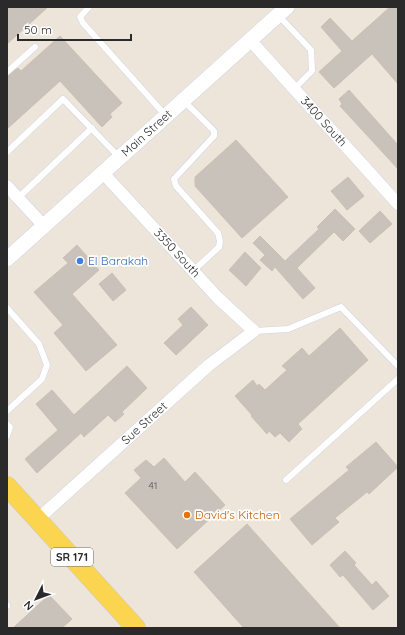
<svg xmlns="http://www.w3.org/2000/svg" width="405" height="635" font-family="Quicksand,sans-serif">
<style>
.building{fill:#c8c2ba;stroke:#c9c1b4}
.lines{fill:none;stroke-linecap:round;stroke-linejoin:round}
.service-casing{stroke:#cfd3e4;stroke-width:7}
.minor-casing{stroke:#cfd3e4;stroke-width:13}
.tertiary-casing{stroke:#cfd3e4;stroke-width:16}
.primary-casing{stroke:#c8c8c8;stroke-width:20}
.service{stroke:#fff;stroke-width:6}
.minor{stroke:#fff;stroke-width:12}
.tertiary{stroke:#fff;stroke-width:15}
.primary{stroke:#fcd550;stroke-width:19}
.shop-dot{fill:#3f7fe0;stroke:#fff;stroke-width:1.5}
.food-dot{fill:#e8710a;stroke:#fff;stroke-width:1.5}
.labels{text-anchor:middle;stroke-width:3.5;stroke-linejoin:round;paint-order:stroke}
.number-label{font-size:10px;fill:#52504e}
.shield{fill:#fff;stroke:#6a6a6a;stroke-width:1}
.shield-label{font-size:11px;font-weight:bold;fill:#2a2a2a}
.street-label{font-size:12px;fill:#2a2a2a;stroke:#fff}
.shop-label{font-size:12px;fill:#366cbe;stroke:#fff;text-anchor:start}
.food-label{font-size:12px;fill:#c56008;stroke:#fff;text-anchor:start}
</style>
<rect width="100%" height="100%" fill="#ede5da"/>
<g class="building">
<path d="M7,7h41l-41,37z"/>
<path d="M390,7h8v77l-26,-30 -38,34 -15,-16 23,-21 -21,-24 9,-9 22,23z"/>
<path d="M60,36l62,67 -12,11 2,3 -10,10 -42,-46 -53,48v-53l11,-8 3,3z"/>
<path d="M349,90l49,55v24l-58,-63 2,-2 -3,-5z"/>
<path d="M236,140l52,57 -46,41 -47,-52v-9z"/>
<path d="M348,177l16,19 -17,14 -16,-19z"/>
<path d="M335,209l20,20 -12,12 -9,-9 -37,36 18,20 -12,11 -28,-32 -3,4 -12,-11 5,-5 -12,-12 7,-7 25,25 34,-32 -2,-2z"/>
<path d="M380,211l12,13 -22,19 -11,-12z"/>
<path d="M77,245l22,25 -27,24 45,51 -31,26 -32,-38 9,-8 -29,-33 34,-29 -5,-5z"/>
<path d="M245,252l16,16 -15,18 -17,-16z"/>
<path d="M112,273l14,17 -13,11 -14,-17z"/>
<path d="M191,307l17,18 -32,30 -12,-12 19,-18 -5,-6z"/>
<path d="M340,328l28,32 -70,64 4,5 -13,13 -9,-9 -5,4 -6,-6 -2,3 -16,-18 1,-1 -17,-19 18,-16 4,6 2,-2 6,6 22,-20 -5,-4 20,-18 7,8z"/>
<path d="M127,366l20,22 -25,24 2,2 -9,8 -7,-7 -24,22 -3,-4 -44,40 -12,-14 33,-29 -22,-26 16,-14 22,25z"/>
<path d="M376,442l22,25 -29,27 -2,-2 -32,26 4,4 -27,23 -22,-26 59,-49 -3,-3z"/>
<path d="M164,458l21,24 10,-10 30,33 -48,44 -52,-56 16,-15 -7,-8 12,-10 8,7z"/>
<path d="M247,524l93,104h-96l-50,-56z"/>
<path d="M345,551l11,12 -2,2 18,20 4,-4 13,15 -16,14 -30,-35 -3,2 -10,-12z"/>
<path d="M49,595l23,24 -10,9h-49z"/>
</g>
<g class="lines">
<g class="service-casing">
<g id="service">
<path d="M89,7l-9,10 3,6 83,93"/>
<path d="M278,15l33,35 1,21 -17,17"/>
<path d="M7,72l28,-25"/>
<path d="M184,101l30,30v5l-40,43 2,7 42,47 2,8 -1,6 -26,24"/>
<path d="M7,152l56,-53 56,58"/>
<path d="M18,198l74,-70"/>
<path d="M7,308l32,36 8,21 -5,14 -35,32"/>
<path d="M254,331l34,-2 53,-22 57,59"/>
<path d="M7,424l3,3 -3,9"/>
<path d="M286,480l112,-101"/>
<path d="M7,605v1"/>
</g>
</g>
<g class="minor-casing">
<g id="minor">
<path id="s1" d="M250,40l148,164"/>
<path d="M7,186l37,40"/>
<path id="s2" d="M38,519l171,-154 45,-34 -36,-33 -115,-125"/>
</g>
</g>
<g class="tertiary-casing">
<g id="tertiary">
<path id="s3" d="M7,259l280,-252"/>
</g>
</g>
<g class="primary-casing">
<path id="primary" d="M7,486l129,142"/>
</g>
<use href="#service" class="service"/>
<use href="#minor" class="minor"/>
<use href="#tertiary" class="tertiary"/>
<use href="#primary" class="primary"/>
</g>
<circle class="shop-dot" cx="80" cy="261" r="4"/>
<circle class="food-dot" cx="187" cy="515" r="4"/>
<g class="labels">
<g class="number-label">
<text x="153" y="489">41</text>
</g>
<rect class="shield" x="51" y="548" width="42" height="18" rx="3"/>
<g class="shield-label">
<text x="72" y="561">SR 171</text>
</g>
<g class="street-label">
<text dy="4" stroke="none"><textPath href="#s1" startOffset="110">3400 South</textPath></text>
<text dy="4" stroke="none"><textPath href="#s3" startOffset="188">Main Street</textPath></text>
<text transform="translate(177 253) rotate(47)" y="4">3350 South</text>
<text dy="4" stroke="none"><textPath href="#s2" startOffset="143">Sue Street</textPath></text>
</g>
<g class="shop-label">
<text x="88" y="265">El Barakah</text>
</g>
<g class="food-label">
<text x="195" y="519">David's Kitchen</text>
</g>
</g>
<rect width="405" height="635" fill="none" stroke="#2a2a2a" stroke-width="16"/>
<g transform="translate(36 599) rotate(228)" stroke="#ffffff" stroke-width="3" paint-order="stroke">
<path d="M0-3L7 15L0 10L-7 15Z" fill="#2a2a2a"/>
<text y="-6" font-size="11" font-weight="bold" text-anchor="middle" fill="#2a2a2a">N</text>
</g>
<path d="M18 34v6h113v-6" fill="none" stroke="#2a2a2a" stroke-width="2"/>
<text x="24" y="34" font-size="12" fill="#2a2a2a" stroke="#ffffff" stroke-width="3" paint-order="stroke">50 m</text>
</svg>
